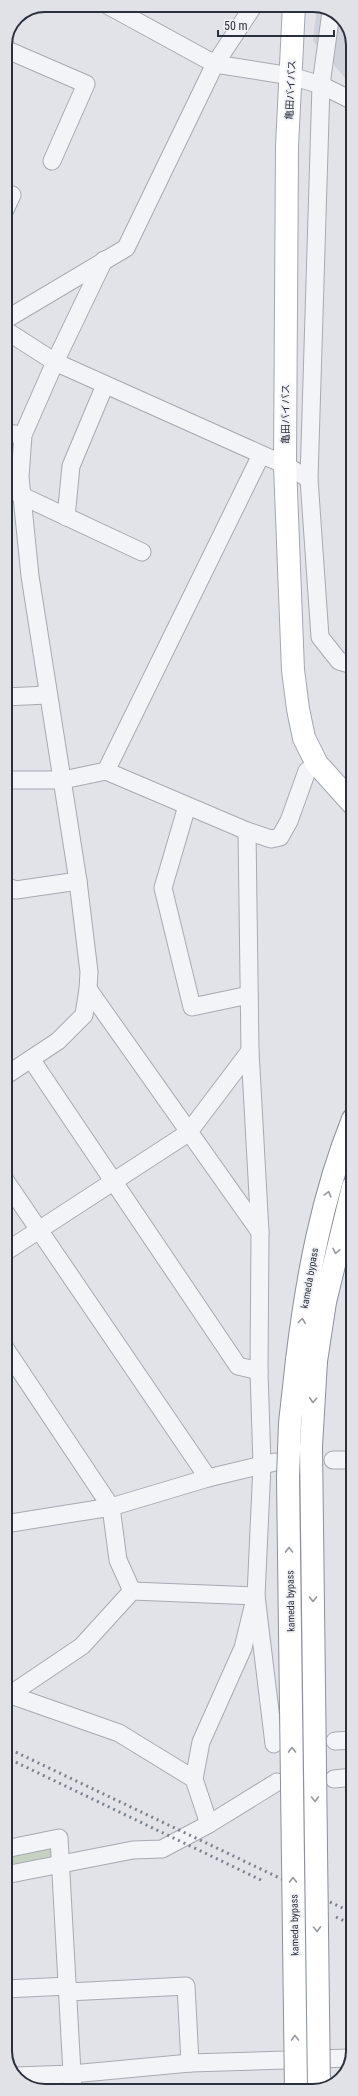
<svg xmlns="http://www.w3.org/2000/svg" width="358" height="2096" font-family="'Roboto Condensed','Noto Sans JP',sans-serif">
<style>
.built{fill:#cfd2da}
.green{fill:#c5d2c2}
.lines{fill:none;stroke-linecap:round;stroke-linejoin:round}
.minor-casing{stroke:#a6aab3;stroke-width:19}
.major-casing{stroke:#a1a7b3;stroke-width:24}
.highway-casing{stroke:#89909e;stroke-width:24}
.minor{stroke:#f3f4f7;stroke-width:17}
.major{stroke:#fff;stroke-width:22}
.highway{stroke:#fff;stroke-width:22}
.rail{stroke:#7b8291;stroke-width:3;stroke-dasharray:2 4;stroke-linecap:butt}
.highway-bridge-casing{stroke:#89909e;stroke-width:24;stroke-linecap:butt}
.highway-bridge{stroke:#fff;stroke-width:22}
.oneway{stroke:#94989f}
.labels{text-anchor:middle;stroke-width:3.5;stroke-linejoin:round;paint-order:stroke}
.street-label{font-size:10px;fill:#2a303f;stroke:#f0f2f6}
.rim{fill:none;stroke:#2a303f;stroke-width:2}
</style>
<rect width="100%" height="100%" fill="#e1e3e9"/>
<path class="built" d="M317,5l24,12 12,23v47l-40,-46z"/>
<path class="green" d="M53,1847v10l-48,12v-13z"/>
<g class="lines">
<g class="minor-casing">
<g id="minor">
<path d="M107,5l108,59 76,12 30,9 32,16"/>
<path d="M331,12l-10,73 -12,394 11,158 19,24 14,4"/>
<path d="M5,49l81,35 -34,77"/>
<path d="M5,193l7,2 -7,15"/>
<path d="M5,320l121,-72 89,-184 39,-59"/>
<path d="M5,330l50,32 230,103 24,14"/>
<path d="M5,433l18,2"/>
<path d="M20,495l122,57"/>
<path d="M66,517l5,-51 34,-81"/>
<path d="M5,697l42,-2"/>
<path d="M106,771l155,-316"/>
<path d="M5,780h58l43,-9 141,60 24,8 9,-2 9,-16 18,-50 10,-7"/>
<path d="M187,806l-24,82 29,119 57,-12"/>
<path d="M247,831l3,220 10,181 -1,139 3,94 -6,131 18,148"/>
<path d="M5,886l11,4 62,-9"/>
<path d="M88,989l172,243"/>
<path d="M31,1059l207,307 21,5"/>
<path d="M5,1076l53,-35 26,-26 4,-26 1,-17 -11,-91 -48,-305 -10,-99 3,-42 32,-73 49,-102"/>
<path d="M5,1180l203,298"/>
<path d="M5,1252l183,-119 62,-82"/>
<path d="M5,1348l106,159 7,53 14,31"/>
<path d="M333,1460h20"/>
<path d="M5,1524l106,-17 97,-29 67,-16"/>
<path d="M5,1693l114,40 75,46"/>
<path d="M5,1698l77,-52 50,-55 124,5"/>
<path d="M335,1741l18,-1"/>
<path d="M334,1779l19,-2"/>
<path d="M209,1824l-15,-45 7,-37 42,-94 10,-41"/>
<path d="M5,1849l54,-11 14,253"/>
<path d="M5,1875l128,-25 29,-1 47,-25 68,-42"/>
<path d="M5,1989l63,-3"/>
<path d="M68,1992l118,-6 4,77"/>
<path d="M16,2076l56,-2 118,-11 160,-5"/>
</g>
</g>
<g class="major-casing">
<path id="major" d="M294,5l-7,141 -2,319 8,205 5,39 6,29 13,26 36,40"/>
</g>
<g class="highway-casing">
<g id="highway">
<path d="M297,1360c10,-82 25,-164 56,-241"/>
<path d="M316,1361l9,-59 28,-115"/>
</g>
</g>
<use href="#minor" class="minor"/>
<use href="#major" class="major"/>
<use href="#highway" class="highway"/>
<g class="rail">
<path d="M5,1747l348,166"/>
<path d="M5,1757l256,123"/>
<path d="M336,1917l17,8"/>
</g>
<g class="highway-bridge-casing">
<g id="highway-bridge">
<path d="M316,1361l-5,85 8,644"/>
<path d="M296,2091l-8,-614 2,-54 7,-63"/>
</g>
</g>
<use href="#highway-bridge" class="highway-bridge"/>
</g>
<defs><path id="oneway-chevron" d="M-2-3.5L2.5 0L-2 3.5" fill="none" stroke-width="1.6" stroke-linecap="round" stroke-linejoin="round"/></defs>
<g class="oneway">
<use href="#oneway-chevron" transform="translate(328 1194) rotate(-75)"/>
<use href="#oneway-chevron" transform="translate(336 1251) rotate(102)"/>
<use href="#oneway-chevron" transform="translate(302 1321) rotate(-83)"/>
<use href="#oneway-chevron" transform="translate(313 1400) rotate(95)"/>
<use href="#oneway-chevron" transform="translate(289 1550) rotate(-91)"/>
<use href="#oneway-chevron" transform="translate(313 1599) rotate(89)"/>
<use href="#oneway-chevron" transform="translate(292 1750) rotate(-91)"/>
<use href="#oneway-chevron" transform="translate(315 1799) rotate(89)"/>
<use href="#oneway-chevron" transform="translate(293 1880) rotate(-91)"/>
<use href="#oneway-chevron" transform="translate(317 1929) rotate(89)"/>
<use href="#oneway-chevron" transform="translate(295 2038) rotate(-91)"/>
</g>
<g class="labels">
<g class="street-label">
<text transform="translate(290 90) rotate(-87)" y="4">亀田バイパス</text>
<text transform="translate(285 414) rotate(-90)" y="4">亀田バイパス</text>
<text transform="translate(309 1278) rotate(-80)" y="4">kameda bypass</text>
<text transform="translate(290 1601) rotate(-91)" y="4">kameda bypass</text>
<text transform="translate(294 1925) rotate(-91)" y="4">kameda bypass</text>
</g>
</g>
<path d="M0 0H358V2096H0ZM45 12H313A33 33 0 0 1 346 45V2051A33 33 0 0 1 313 2084H45A33 33 0 0 1 12 2051V45A33 33 0 0 1 45 12Z" fill="#e0e2e7" fill-rule="evenodd"/>
<path class="rim" d="M45 12H313A33 33 0 0 1 346 45V2051A33 33 0 0 1 313 2084H45A33 33 0 0 1 12 2051V45A33 33 0 0 1 45 12Z"/>
<path d="M218 30v6h116v-6" fill="none" stroke="#2a303f" stroke-width="2"/>
<text x="224" y="30" font-size="12" fill="#2a303f" stroke="#f0f2f6" stroke-width="3" paint-order="stroke">50 m</text>
</svg>
